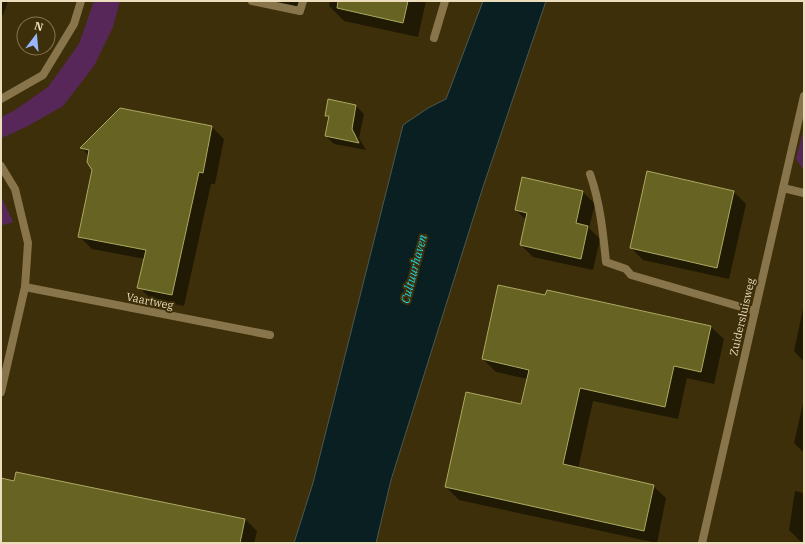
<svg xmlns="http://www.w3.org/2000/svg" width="805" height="544" font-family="'IBM Plex Serif',serif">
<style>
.green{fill:#582759}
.water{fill:#091f22;stroke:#4d5850}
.shadow{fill:#0007}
.building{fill:#666323;stroke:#aca961}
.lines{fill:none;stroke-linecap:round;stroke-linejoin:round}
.lane{stroke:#88754b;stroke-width:8}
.street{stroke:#88754b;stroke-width:8}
.labels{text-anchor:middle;stroke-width:4;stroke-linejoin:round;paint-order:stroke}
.street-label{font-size:11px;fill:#ecddbc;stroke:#3d2f09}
.water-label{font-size:12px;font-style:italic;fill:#17dbef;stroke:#3d2f09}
</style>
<rect width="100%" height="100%" fill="#3d2f09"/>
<g class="green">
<path d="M94,1h26l-7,26 -19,39 -31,40 -37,21 -24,11 -1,-4v-17l14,-7 33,-23 31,-43z"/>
<path d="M804,127v44l-8,-12z"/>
<path d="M1,196l12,26 -12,4z"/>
</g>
<path class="water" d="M483,1h63l-63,186 -92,293 -15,63h-82l19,-60 90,-358 25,-17 18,-9z"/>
<g class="shadow">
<path d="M1,1h7l-5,14 -2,-1z"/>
<path d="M254,1h52l-2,11z"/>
<path d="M330,1h96l-8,36 -74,-16 -15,-15z"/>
<path d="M356,106l8,8 -5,24 7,12 -32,-6 -8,-8 3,-18 -3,-3z"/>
<path d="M212,127l12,12 -9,45h-4l-27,122 -33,-7 -12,-12 6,-28 -53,-10 -12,-12 13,-67 -4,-14 -7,-8z"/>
<path d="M647,173l87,19 12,12 -17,75 -86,-19 -12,-12z"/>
<path d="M583,192l12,12 -6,24 11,11 -7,31 -60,-13 -12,-12 5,-25 -10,-10z"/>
<path d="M546,296l165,31 13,12 -10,45 -27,-6 -9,41 -85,-18 -15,68 75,17 13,12 -9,45 -198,-43 -13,-13 76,-82 6,-26 -32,-7 -13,-13z"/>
<path d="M804,304v58l-10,-11z"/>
<path d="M804,399v54l-10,-10z"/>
<path d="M1,479l244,40 12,12 -3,12h-253z"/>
<path d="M795,491l9,2v50l-3,-1 -12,-12z"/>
</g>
<g class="building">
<path d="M338,1h70l-5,22 -66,-15z"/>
<path d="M328,99l28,6 -4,24 7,14 -34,-7 4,-20h-4z"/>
<path d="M120,108l92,18 -9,47 -4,-1 -27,123 -35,-7 9,-38 -68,-13 14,-67 -5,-8 2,-12 -9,-2z"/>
<path d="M647,171l87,20 -17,77 -87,-20z"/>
<path d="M522,177l61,14 -7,32 12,3 -7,33 -61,-14 7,-32 -12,-3z"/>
<path d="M498,285l47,10 2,-5 164,36 -10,46 -27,-6 -9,41 -85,-19 -17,76 91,21 -10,46 -199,-44 21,-95 55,12 8,-34 -47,-11z"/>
<path d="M16,472l229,47 -5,24h-239v-65l13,3z"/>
</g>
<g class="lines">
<g class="lane">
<path d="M252,1l48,10 3,-10"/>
<path d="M434,38l11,-37"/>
<path d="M590,174c10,28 13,58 16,88l20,7 5,6 124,36"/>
</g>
<g class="street">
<path d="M1,99l42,-24 31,-51 7,-23"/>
<path d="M1,166l14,23 13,54 -3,44 -24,105"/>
<path d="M783,188l21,5"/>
<path d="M25,287l245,48"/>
<path d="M702,543l102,-447"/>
</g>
</g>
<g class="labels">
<g class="street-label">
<text transform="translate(150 301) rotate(11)" y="4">Vaartweg</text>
<text transform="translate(742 317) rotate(-77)" y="4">Zuidersluisweg</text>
</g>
<g class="water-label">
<text transform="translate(414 269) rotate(-75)" y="4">Cultuurhaven</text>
</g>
</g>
<rect width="805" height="544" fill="none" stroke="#ecddbc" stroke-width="4"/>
<g transform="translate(36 36) rotate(16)"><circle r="19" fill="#3d2f09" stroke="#837551"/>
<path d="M0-3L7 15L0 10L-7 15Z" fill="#98b5fd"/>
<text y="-6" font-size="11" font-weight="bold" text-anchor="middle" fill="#ecddbc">N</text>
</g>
</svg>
